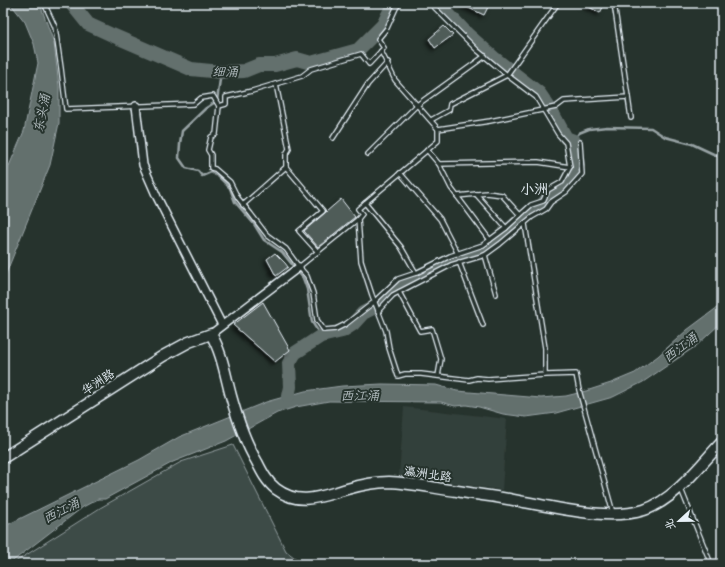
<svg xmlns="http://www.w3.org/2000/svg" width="725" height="567" font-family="'Playpen Sans','LXGW WenKai TC',sans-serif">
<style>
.built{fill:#333f3a}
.green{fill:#3e4b47;stroke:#939ea0}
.water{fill:#636f6d;stroke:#98a3a5}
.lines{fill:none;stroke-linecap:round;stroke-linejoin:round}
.stream{stroke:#98a3a5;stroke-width:2.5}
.river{stroke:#636f6d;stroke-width:14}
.building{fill:#505c59;stroke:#e8f1f8;filter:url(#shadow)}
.lane-casing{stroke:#e8f1f8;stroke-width:6}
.street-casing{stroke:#e8f1f8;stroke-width:10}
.secondary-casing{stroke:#e8f1f8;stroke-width:13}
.lane{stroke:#26332d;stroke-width:3.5}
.street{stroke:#26332d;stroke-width:7}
.secondary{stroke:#26332d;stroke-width:10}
.labels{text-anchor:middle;stroke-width:4;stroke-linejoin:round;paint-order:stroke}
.street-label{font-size:12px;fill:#e8f1f8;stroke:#26332d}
.water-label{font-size:13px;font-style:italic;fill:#b3bdc0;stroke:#26332d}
.quarter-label{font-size:14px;fill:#e8f1f8;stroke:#26332d}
</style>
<defs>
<filter id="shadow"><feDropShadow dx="-3" dy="3" stdDeviation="2" flood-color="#0009"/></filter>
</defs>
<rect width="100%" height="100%" fill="#26332d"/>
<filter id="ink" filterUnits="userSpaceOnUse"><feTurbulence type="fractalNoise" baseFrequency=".025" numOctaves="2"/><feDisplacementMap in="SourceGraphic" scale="8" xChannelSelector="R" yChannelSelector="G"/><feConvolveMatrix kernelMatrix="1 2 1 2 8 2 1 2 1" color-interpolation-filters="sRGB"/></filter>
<g filter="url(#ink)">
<path class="built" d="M404,407l103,12 -5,71 -103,-14z"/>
<path class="green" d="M233,445l53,106 17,13h-291l88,-56 81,-46z"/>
<g class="water">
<path d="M10,3h29l1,1 14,39 5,44v36l-9,42 -47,116v-101l21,-49 14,-68 -4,-19 -9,-22z"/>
<path d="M722,304v18l-26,24 -53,36 -30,15 -57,16 -30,4 -23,-3 -24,-7 -13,-2 -11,1 -14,-4 -112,-1 -33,6 -19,6 -51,28 -53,21 -68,37h-7l-15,8 -74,57h-6v-37l136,-67 40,-23 87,-35 39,-11 37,-5 40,-2 54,1 21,6 84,7 25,-2 20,-5 25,-8 24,-10 23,-17 29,-26z"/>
</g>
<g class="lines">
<g class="stream">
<path d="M221,72l-4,29 -11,7 -24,23 -2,13 -1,14 7,10 12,3 4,5 9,-4 8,5 11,11 5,14 19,22 10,16 18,12 21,26 4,11 5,33 9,14"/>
<path d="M574,141l5,-8 10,-4 18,-2 44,1 14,9 27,7 30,14"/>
</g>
<g class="river">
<path d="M71,3l17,21 24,11 79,34 30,3 23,-1 15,-6h16l22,-6 14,4 47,-13 25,-25 11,-22"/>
<path d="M288,396l2,-9 -1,-24 6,-10 26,-17 21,-5 11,-7 10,-11 12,-6 18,-17 10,-4 19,-12 27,-13 38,-13 45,-38 11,-5 6,-9 15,-9 14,-22 -4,-24 -8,-3 -14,-26 -13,-19 -45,-35 -27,-24 -29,-31"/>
</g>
</g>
<g class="building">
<path d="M458,3h32l-6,12z"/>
<path d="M582,3h23l-5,10z"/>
<path d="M444,26l9,9 -18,13 -6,-9z"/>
<path d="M341,199l14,18 -37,30 -14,-16z"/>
<path d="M275,253l10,10 3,4 -12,9 -9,-17z"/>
<path d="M263,302l27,48 -15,12 -42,-37z"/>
</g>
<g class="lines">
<g class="lane-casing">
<g id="lane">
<path d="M44,3l11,24 6,41 5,41 128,-5 7,-6 12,-2 6,10"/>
<path d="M400,3l-4,5 -9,20 -9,11 6,9 -15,16 -8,-10 -50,15 -9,7 -50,15 -26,6v7l-7,2 -3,28 -5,3 -3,13 3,5v13l4,1 15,13 8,16 13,16 16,21 19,14 13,18 8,9 6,17 4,27 7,10 12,-1 10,-5 28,-22 24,-23 18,-6 34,-17 33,-11 23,-17 25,-23 12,-4 5,-11 14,-8 8,-15 -4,-24 -8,-9 -22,-37 -29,-22 -30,-25 -47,-47"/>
<path d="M381,51l14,29 43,49"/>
<path d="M628,97l3,21"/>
<path d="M431,120l18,-10 1,-6 57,-29 51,-72"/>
<path d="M333,138l35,-54 20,-22"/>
<path d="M427,150l12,14 12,24 39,52"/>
<path d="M368,154l49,-49 68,-49"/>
<path d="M439,164l99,-2 32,5"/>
<path d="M286,167l37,44 -24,20 19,21"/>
<path d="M400,173l40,46 18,35"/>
<path d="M476,194l30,34"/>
<path d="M457,196l30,-3 15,2 18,20"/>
<path d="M365,203l36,44 15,26"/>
<path d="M243,205l43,-38v-13l3,-5 -13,-65"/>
<path d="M525,224l20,124v27"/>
<path d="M485,255l11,39"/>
<path d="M459,262l24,63"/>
<path d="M299,267l59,-48"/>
<path d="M399,292l21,39 12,-2 9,30 -3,17"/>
<path d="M378,311l15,-16 58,-30 34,-10 15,-11 32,-27 14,-8 5,-7 15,-10 16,-18 -2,-32"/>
<path d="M681,489l30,75"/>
<path d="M613,513l-34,-123 -3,-16 -31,1 -57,4 -11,-1 -8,2 -48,-6h-16l-7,2 -9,-28 -3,-17 -14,-36 -11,-34 -3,-42 4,-5 -4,-5 80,-68v-12l52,-8 66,-14 8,-6 64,-4 -14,-94"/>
</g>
</g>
<g class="street-casing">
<g id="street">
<path d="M136,106l7,59 14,32 65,128"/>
<path d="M211,334l88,-67"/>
</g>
</g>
<g class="secondary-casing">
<path id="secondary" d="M3,458l160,-102 26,-14 22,-8c11,19 14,40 20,62 6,22 14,46 26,66 5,10 10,20 19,27 24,18 46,7 71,0 14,-4 27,-7 42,-7 22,1 45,6 68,9 22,4 45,6 67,11 35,6 85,19 120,8 31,-10 56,-45 78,-68"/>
</g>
<use href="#lane" class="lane"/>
<use href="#street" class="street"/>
<use href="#secondary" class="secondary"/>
</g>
</g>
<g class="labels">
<g class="street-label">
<text transform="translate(98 382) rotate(-33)" y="4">华洲路</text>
<text transform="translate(428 474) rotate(8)" y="4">瀛洲北路</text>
</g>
<g class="water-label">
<text transform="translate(225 71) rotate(1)" y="5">细涌</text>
<text transform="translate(41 113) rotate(-79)" y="5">东头涌</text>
<text transform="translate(680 347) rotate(-37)" y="5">西江涌</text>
<text transform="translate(360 395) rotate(-1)" y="5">西江涌</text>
<text transform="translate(61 510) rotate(-27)" y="5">西江涌</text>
</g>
<g class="quarter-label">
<text x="534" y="194">小洲</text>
</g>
</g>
<rect width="725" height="567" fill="none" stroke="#26332d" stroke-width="16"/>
<rect x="8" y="8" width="709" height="551" fill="none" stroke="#e8f1f8" stroke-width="1.5" filter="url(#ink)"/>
<g transform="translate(679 521) rotate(248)" stroke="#26332d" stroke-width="3" paint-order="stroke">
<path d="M0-3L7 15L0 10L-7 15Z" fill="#e8f1f8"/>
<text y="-6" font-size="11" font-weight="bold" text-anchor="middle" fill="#e8f1f8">北</text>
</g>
</svg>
